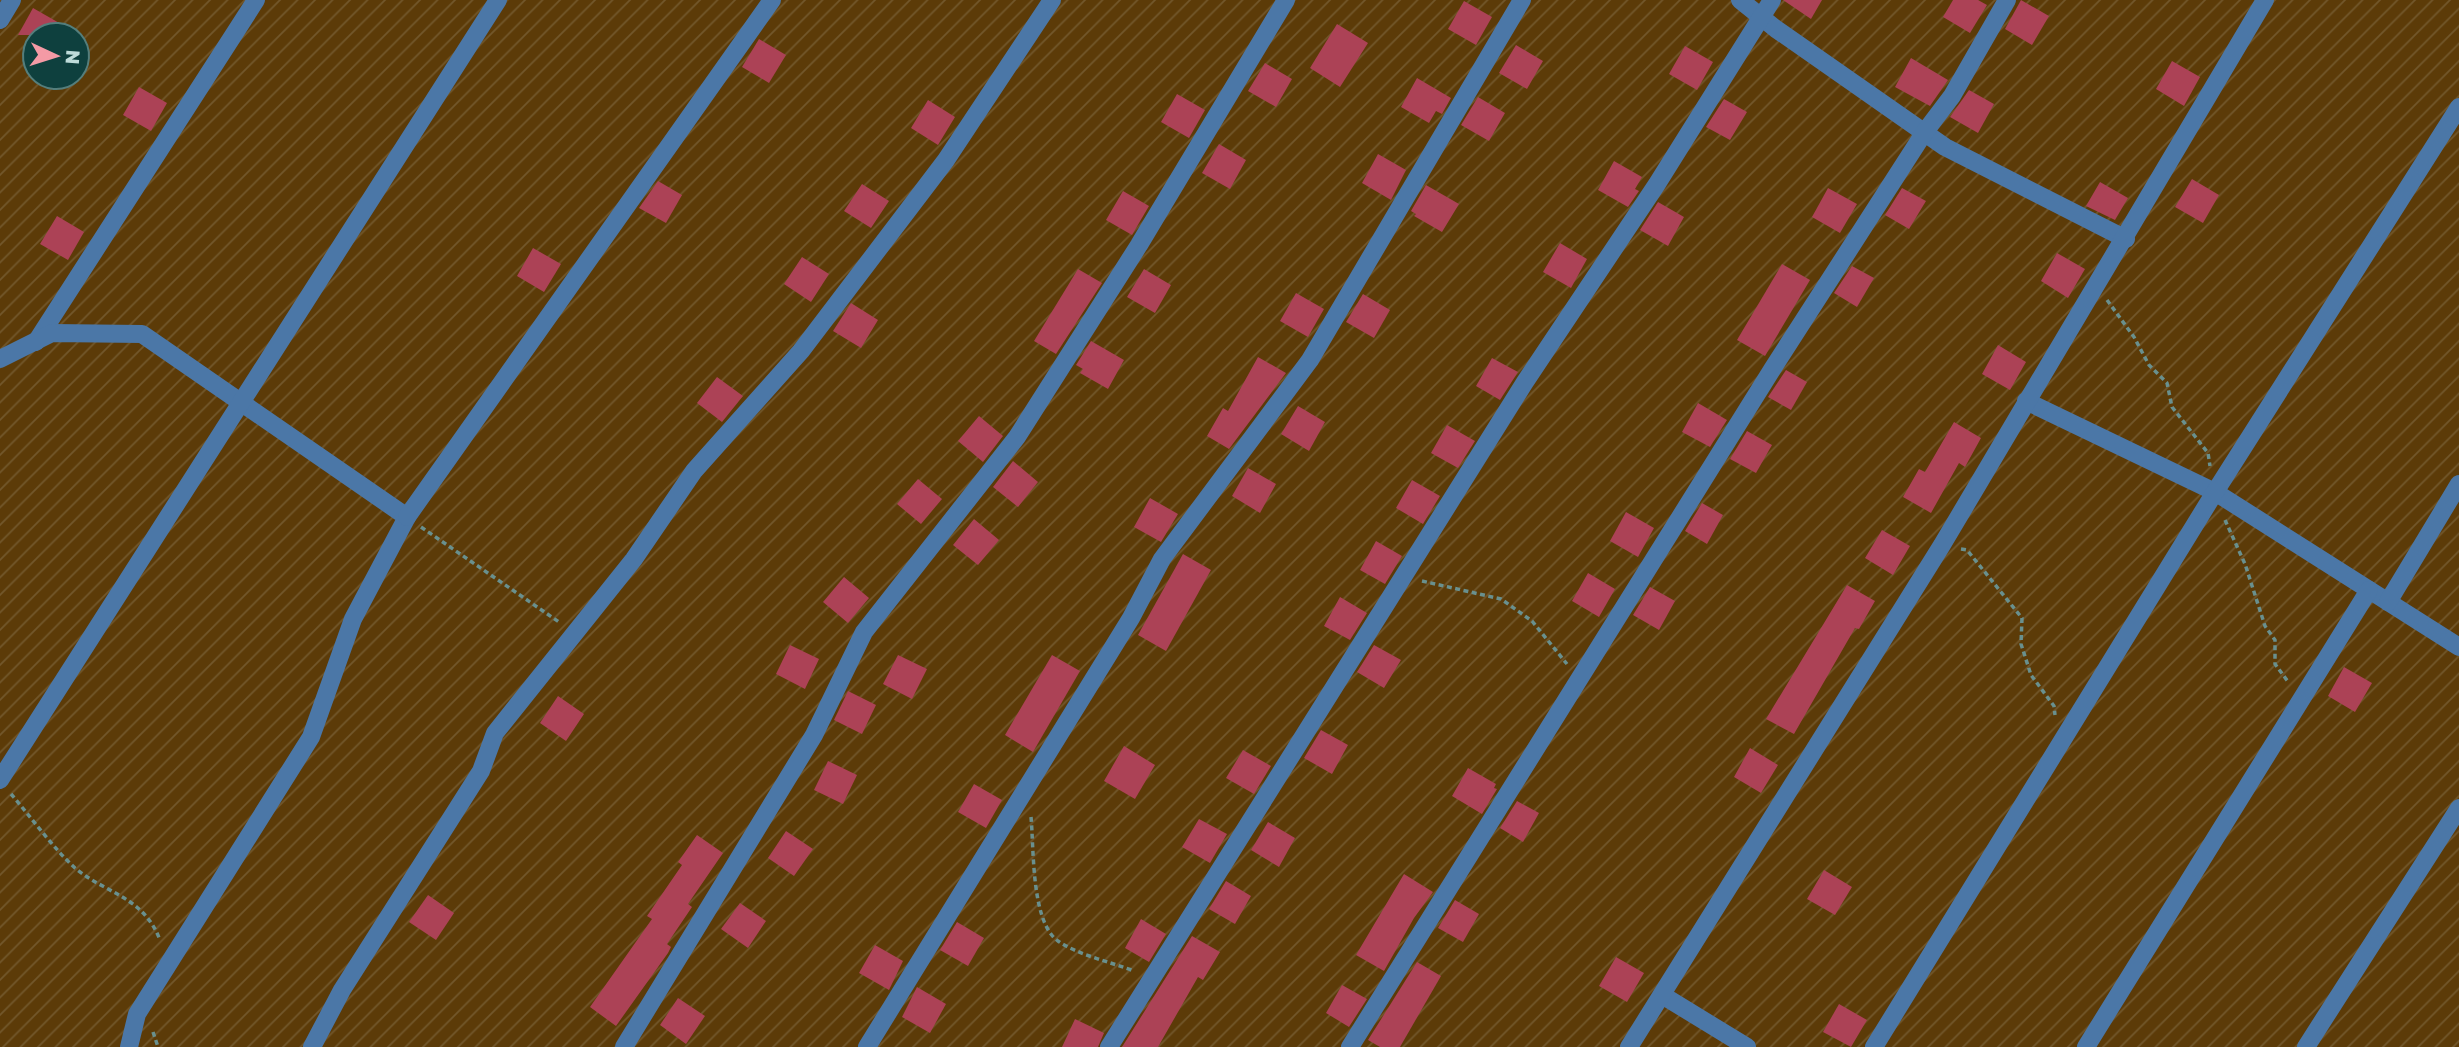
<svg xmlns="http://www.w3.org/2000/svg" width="2459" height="1047" font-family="'Golos Text',sans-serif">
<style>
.garden{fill:url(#garden-furrows);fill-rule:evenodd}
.building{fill:#ac4256}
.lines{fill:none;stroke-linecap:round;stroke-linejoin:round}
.path{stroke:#69908e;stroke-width:3.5;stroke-dasharray:5 3.5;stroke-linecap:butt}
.minor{stroke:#4b77a7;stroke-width:18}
</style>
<defs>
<pattern id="garden-furrows" width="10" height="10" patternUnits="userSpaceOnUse" patternTransform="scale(1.75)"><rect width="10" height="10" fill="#5c3b08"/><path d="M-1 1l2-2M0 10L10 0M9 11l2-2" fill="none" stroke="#72572b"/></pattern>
</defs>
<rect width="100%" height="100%" fill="#0e403e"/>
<path class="garden" d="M0,0h2459v1047h-2459zM35,35h42v42h-42z"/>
<g class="building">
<path d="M1783,0h39l-11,19z"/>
<path d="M1953,0h25l9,5 -17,28 -27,-16z"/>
<path d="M2021,0l28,16 -17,29 -27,-16z"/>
<path d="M1464,1l28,16 -16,28 -28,-16z"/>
<path d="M33,8l28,16 -6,11h-37z"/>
<path d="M1337,24l31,19 -28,44 -30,-19z"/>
<path d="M759,39l27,16 -17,28 -27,-16z"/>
<path d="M1516,45l27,16 -16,28 -28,-16z"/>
<path d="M1685,46l28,16 -16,28 -28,-16z"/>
<path d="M1911,58l37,22 -18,26 -35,-19z"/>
<path d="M2172,61l28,16 -16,29 -28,-17z"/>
<path d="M1265,63l27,16 -16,28 -28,-16z"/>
<path d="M1417,78l34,20 -9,16 -6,-3 -7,12 -28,-16z"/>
<path d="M139,87l28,16 -16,28 -28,-16z"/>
<path d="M1969,90l25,14 -16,29 -28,-16z"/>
<path d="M1177,94l28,16 -16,28 -28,-16z"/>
<path d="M1478,97l27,16 -16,28 -28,-16z"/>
<path d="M1724,99l23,13 -17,28 -24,-13z"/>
<path d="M928,100l27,17 -17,28 -27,-17z"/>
<path d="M1219,144l27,16 -16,29 -28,-16z"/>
<path d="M1378,154l28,16 -15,30 -29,-17z"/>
<path d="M1614,161l28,16 -7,12 4,2 -11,16 -30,-17z"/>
<path d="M2192,179l27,16 -16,28 -28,-16z"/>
<path d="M658,181l24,14 -16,28 -27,-15z"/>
<path d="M2100,182l28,16 -13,22 -29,-14z"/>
<path d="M862,184l27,17 -18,27 -27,-17z"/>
<path d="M1426,185l33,19 -17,28 -28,-16 2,-2 -5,-3z"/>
<path d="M1828,188l29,16 -17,29 -28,-16z"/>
<path d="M1902,188l24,13 -17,28 -24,-14z"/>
<path d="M1123,191l26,15 -17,29 -26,-15z"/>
<path d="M1658,202l26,15 -16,29 -28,-16z"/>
<path d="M57,216l27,16 -16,28 -28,-16z"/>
<path d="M1560,243l27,16 -16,29 -28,-16z"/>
<path d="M533,248l28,16 -17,28 -27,-16z"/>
<path d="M2057,253l28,16 -17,29 -27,-17z"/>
<path d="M802,257l27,17 -18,28 -27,-18z"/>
<path d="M1782,264l28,16 -45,76 -28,-16z"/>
<path d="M1852,266l22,12 -17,29 -23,-14z"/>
<path d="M1078,269l24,14 -46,71 -22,-13z"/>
<path d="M1144,269l27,16 -16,28 -28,-16z"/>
<path d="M1296,293l28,16 -16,28 -28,-16z"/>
<path d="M1363,294l27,16 -16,28 -28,-16z"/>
<path d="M851,303l27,17 -17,28 -28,-17z"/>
<path d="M1091,341l33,19 -16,29 -28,-16 3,-4 -7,-4z"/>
<path d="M1998,345l28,17 -16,28 -28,-16z"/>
<path d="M1258,357l28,16 -57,76 -22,-13 16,-28 5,3z"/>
<path d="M1492,358l26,14 -18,28 -24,-14z"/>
<path d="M1786,370l21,12 -16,28 -23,-13z"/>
<path d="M717,377l26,19 -21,26 -25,-19z"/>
<path d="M1698,403l29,17 -17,27 -28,-15z"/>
<path d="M1298,406l27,16 -16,29 -28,-17z"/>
<path d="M979,416l24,20 -20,26 -25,-21z"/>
<path d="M1954,422l27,16 -16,29 -6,-4 -28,50 -28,-16 16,-28 6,3z"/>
<path d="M1447,425l28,16 -17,27 -27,-15z"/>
<path d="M1747,431l25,14 -16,28 -26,-14z"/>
<path d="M1013,461l25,21 -20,25 -25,-20z"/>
<path d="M1248,468l28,16 -16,29 -28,-17z"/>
<path d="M918,479l24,20 -21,25 -24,-20z"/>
<path d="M1412,480l28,16 -17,28 -27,-16z"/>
<path d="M1150,498l28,16 -17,28 -27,-15z"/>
<path d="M1702,503l21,12 -16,29 -22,-13z"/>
<path d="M1626,512l28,16 -16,29 -28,-16z"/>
<path d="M974,519l25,21 -21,25 -25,-20z"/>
<path d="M1882,530l28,16 -17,29 -28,-17z"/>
<path d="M1376,541l26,15 -17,28 -25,-14z"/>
<path d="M1183,554l28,16 -45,81 -28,-16z"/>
<path d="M1588,573l27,16 -16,28 -27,-16z"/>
<path d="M844,577l25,21 -21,25 -25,-21z"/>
<path d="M1847,585l28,16 -16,28 -4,-1 -61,106 -28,-15z"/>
<path d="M1650,587l25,14 -16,29 -26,-15z"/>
<path d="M1340,597l27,16 -17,27 -26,-14z"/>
<path d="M790,645l29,14 -14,30 -29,-15z"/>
<path d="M1374,645l27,15 -17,28 -27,-16z"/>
<path d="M898,655l29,14 -15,30 -29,-15z"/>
<path d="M1052,655l28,16 -47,81 -28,-17z"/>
<path d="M2344,667l28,16 -17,29 -27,-16z"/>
<path d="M848,691l28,14 -14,29 -28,-14z"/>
<path d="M558,696l26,18 -18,27 -26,-18z"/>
<path d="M1321,730l27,15 -16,29 -28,-16z"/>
<path d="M1124,746l31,19 -20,34 -31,-18z"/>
<path d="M1750,748l28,17 -17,28 -27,-16z"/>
<path d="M1243,750l28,16 -17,28 -28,-16z"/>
<path d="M828,761l29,14 -14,29 -29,-14z"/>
<path d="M1468,768l28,16 -2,4 3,1 -15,25 -30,-18z"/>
<path d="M974,784l28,16 -16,28 -28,-16z"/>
<path d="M1517,801l22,12 -16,29 -23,-14z"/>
<path d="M1199,819l28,15 -17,29 -28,-16z"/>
<path d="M1268,822l27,16 -16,29 -28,-17z"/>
<path d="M786,831l27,18 -19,27 -26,-18z"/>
<path d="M697,835l26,18 -35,51 4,3 -25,37 4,3 -3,6 -52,73 -26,-19 62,-88 -5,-3 35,-51 -4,-3z"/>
<path d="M1824,870l28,17 -17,28 -28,-16z"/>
<path d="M1404,874l29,18 -19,26 -30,53 -28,-16z"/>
<path d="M1226,881l25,15 -16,28 -26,-15z"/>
<path d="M428,895l26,18 -18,27 -27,-18z"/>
<path d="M1455,900l24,14 -16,28 -25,-14z"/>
<path d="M740,903l26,18 -18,27 -27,-19z"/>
<path d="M1141,919l25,15 -17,28 -24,-14z"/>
<path d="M957,922l27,16 -16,28 -28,-16z"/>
<path d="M1192,936l28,16 -17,28 -5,-3 -40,70h-36z"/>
<path d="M875,945l28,16 -14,29 -30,-17z"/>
<path d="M1616,957l28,16 -17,29 -28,-16z"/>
<path d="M1417,962l24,14 -41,71h-20l-12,-7z"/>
<path d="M1342,985l25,14 -18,28 -23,-14z"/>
<path d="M917,987l29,17 -16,29 -28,-16z"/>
<path d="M678,998l27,18 -19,28 -26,-19z"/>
<path d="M1839,1004l28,16 -16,27 -28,-15z"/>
<path d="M1075,1019l29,14 -6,14h-36z"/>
</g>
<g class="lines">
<g class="path">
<path d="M2107,300l27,37 15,28 18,18 5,24 36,46 2,13"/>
<path d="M2225,520l20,44 20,62 10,14v24l14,19"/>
<path d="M421,527l138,95"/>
<path d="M1961,549l6,1 55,68 -1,26 10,31 23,31 1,9"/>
<path d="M1422,581l79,18 31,22 35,43"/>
<path d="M11,794c19,22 43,55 64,74 31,26 68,28 85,72"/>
<path d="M1031,817c3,32 0,105 27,124 20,14 53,21 76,30"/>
<path d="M153,1032l5,15"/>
</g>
<g class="minor">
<path d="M1740,0l36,29 169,118 181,92"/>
<path d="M0,20l12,-20"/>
<path d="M36,342l220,-342"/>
<path d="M0,359l52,-26 90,1 265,183 -54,102 -42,118 -174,277 -8,33"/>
<path d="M2026,401l189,91 244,155"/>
<path d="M407,517l365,-517"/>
<path d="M2388,602l71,-118"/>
<path d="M0,780l498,-780"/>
<path d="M1662,995l85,52"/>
<path d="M312,1047l30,-57 139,-219 14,-38 139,-174 60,-88 107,-120 145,-191 106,-160"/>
<path d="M624,1047l190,-312 50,-103 153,-195 122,-192 147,-245"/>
<path d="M867,1047l264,-429 31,-59 148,-199 212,-360"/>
<path d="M1109,1047l416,-665 132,-198 115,-184"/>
<path d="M1350,1047l423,-679 151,-235 28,-37 55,-96"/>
<path d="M1629,1047l313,-502 323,-545"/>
<path d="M1874,1047l341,-555 244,-385"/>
<path d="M2086,1047l283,-457"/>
<path d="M2306,1047l153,-239"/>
</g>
</g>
<g transform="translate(56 56) rotate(94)"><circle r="33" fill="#0e403e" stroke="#547e7c" stroke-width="2"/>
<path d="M0-5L12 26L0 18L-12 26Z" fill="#f49aa5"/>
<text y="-10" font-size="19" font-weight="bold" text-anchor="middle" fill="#bedcda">N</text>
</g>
</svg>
